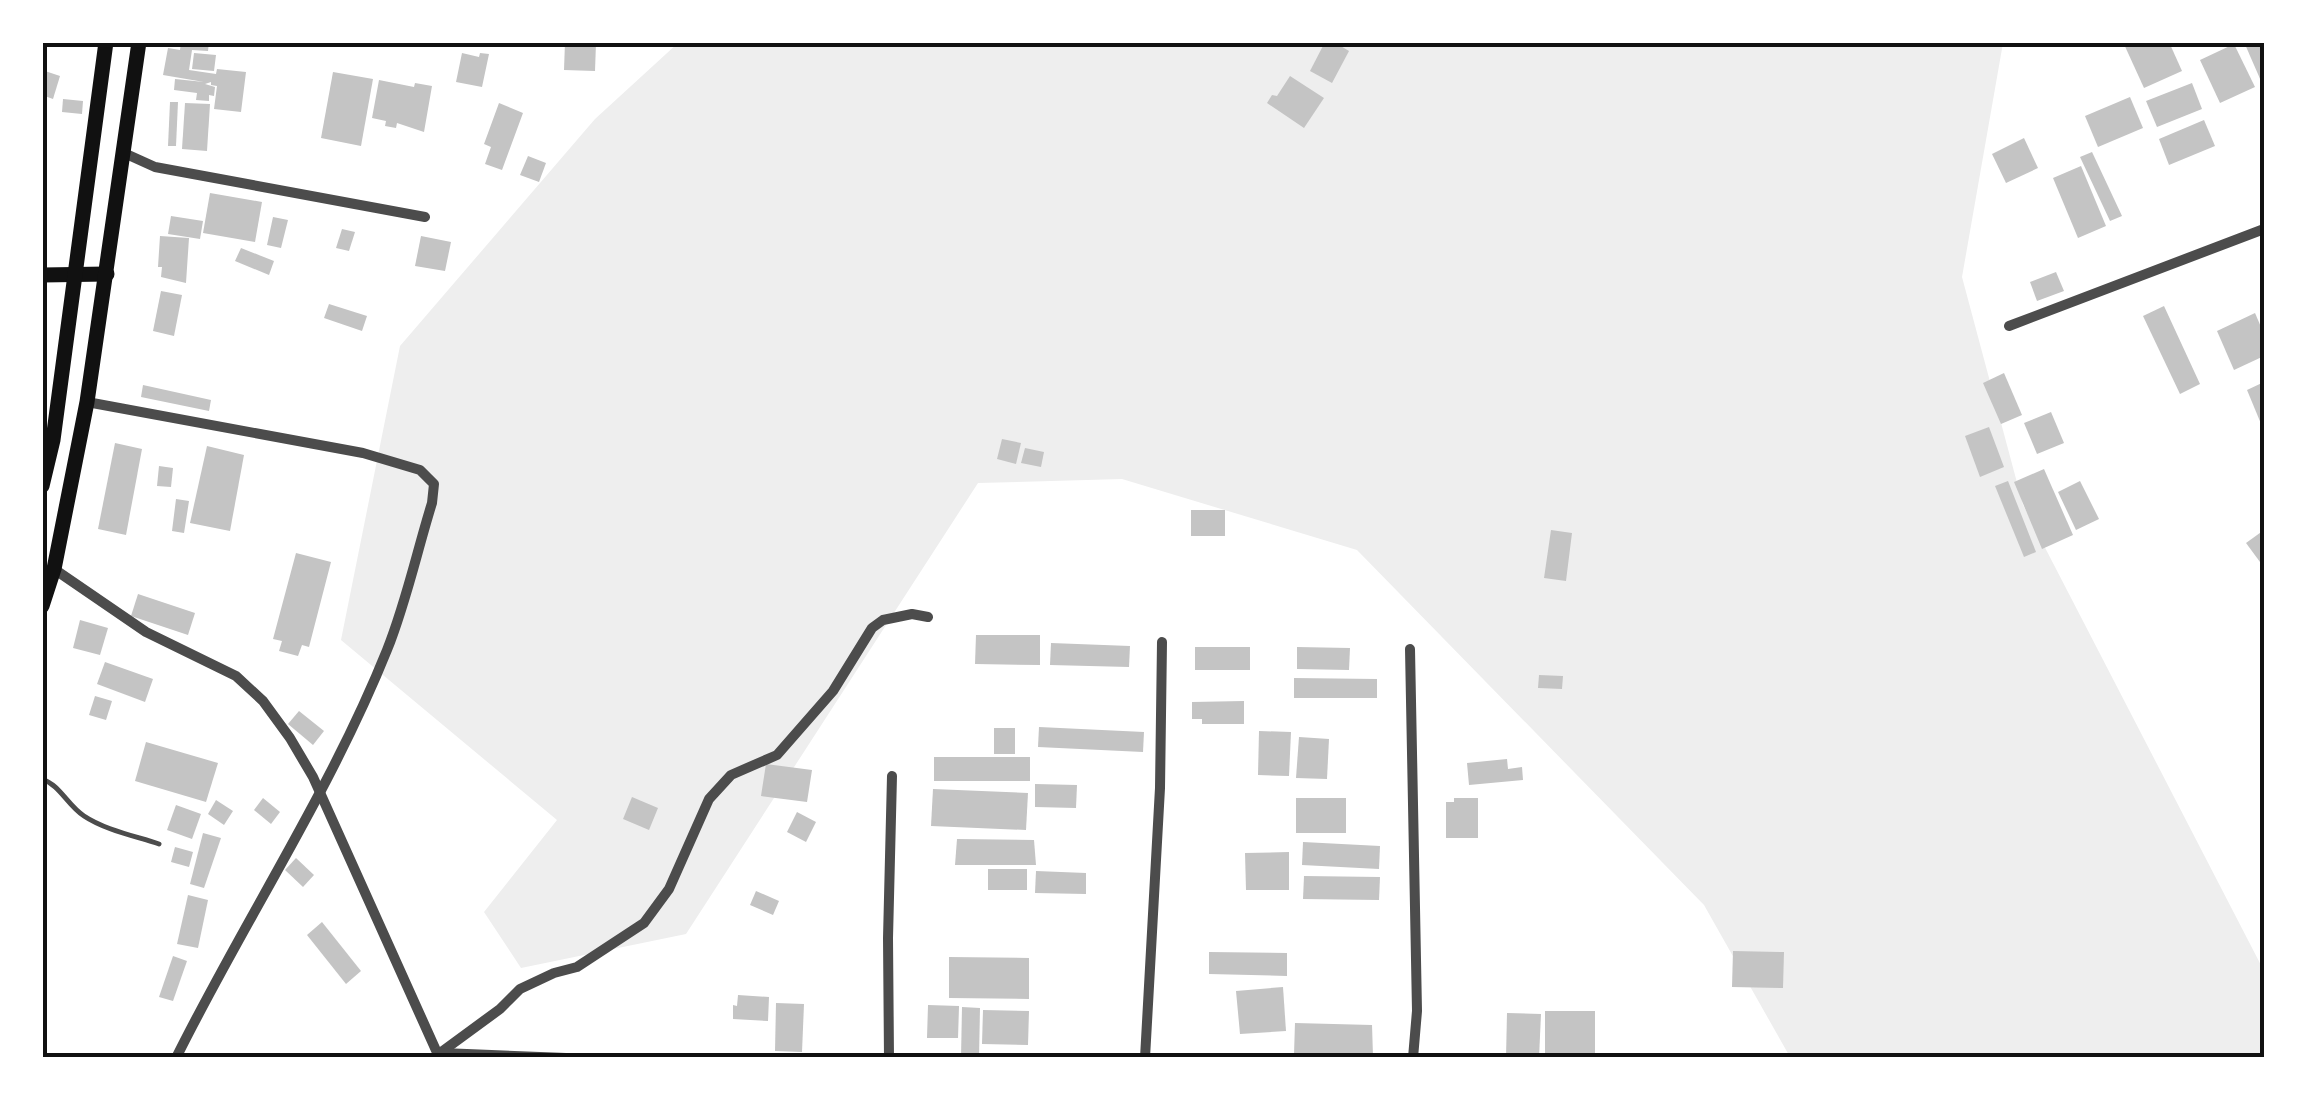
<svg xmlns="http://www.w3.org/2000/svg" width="2307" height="1100" font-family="Mulish,sans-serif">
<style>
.green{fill:#eee}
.building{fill:#c4c4c4}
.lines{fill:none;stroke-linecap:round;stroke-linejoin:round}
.service{stroke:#4c4c4c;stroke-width:5}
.minor{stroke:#4c4c4c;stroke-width:10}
.secondary{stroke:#111;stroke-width:15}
.neatline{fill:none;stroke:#111;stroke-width:4}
</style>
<rect width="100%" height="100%" fill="#fff"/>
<path class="green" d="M678,43h1325l-41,234 61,228 241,466v86h-474l-86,-152 -347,-355 -235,-71 -144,4 -292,451 -165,34 -37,-56 73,-92 -216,-180 59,-294 195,-227z"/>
<g class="building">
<path d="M181,42h28l-1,9 -16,-1 -3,20 27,4 1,-5 29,3 -5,40 -27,-3 3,-23 -6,-1v-3l-6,2 10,3 -1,9 -5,-1v6l-13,-1 1,-7 -23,-3 1,-11 29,3 -41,-7 5,-27 12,2z"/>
<path d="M565,42l31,1 -1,28 -31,-1z"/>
<path d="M1325,42h9l15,9 -17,32 -22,-12z"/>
<path d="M2123,42h46l13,29 -38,17z"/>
<path d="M2244,42h20v46z"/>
<path d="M2234,44l21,43 -35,16 -20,-43z"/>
<path d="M194,53l22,2 -2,16 -22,-2z"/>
<path d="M462,53l17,4 1,-4 9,1 -7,33 -26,-5z"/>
<path d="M42,70l18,6 -7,23 -11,-4z"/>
<path d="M333,72l40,7 -12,67 -40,-8z"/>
<path d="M1290,76l34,22 -20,30 -37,-25 5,-8 5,1z"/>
<path d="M379,80l35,7 1,-4 17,3 -8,46 -27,-9 -1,5 -11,-2 1,-5 -14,-3z"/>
<path d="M2192,83l10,26 -45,18 -11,-26z"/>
<path d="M2130,97l13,31 -45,19 -13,-31z"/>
<path d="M63,99l20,2 -1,13 -20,-2z"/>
<path d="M170,102h8l-2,44h-8z"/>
<path d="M185,103l25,1 -3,47 -25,-2z"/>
<path d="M499,103l24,10 -21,57 -17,-6 6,-17 -7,-3z"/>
<path d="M2204,120l11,26 -46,19 -10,-26z"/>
<path d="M2024,138l14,30 -32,15 -14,-29z"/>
<path d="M2092,152l30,64 -12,5 -30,-64z"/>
<path d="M528,156l18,7 -7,19 -19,-7z"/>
<path d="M2081,166l25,60 -28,12 -25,-60z"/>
<path d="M210,193l52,9 -7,40 -52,-9z"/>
<path d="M171,216l32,5 -3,18 -32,-5z"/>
<path d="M273,217l15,3 -7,28 -14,-3z"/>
<path d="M342,229l13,3 -6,19 -13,-3z"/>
<path d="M160,236l29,2 -3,45 -25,-6 1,-10h-4z"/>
<path d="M421,236l30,6 -6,29 -30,-5z"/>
<path d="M241,248l33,13 -5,14 -34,-14z"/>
<path d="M2056,272l8,19 -27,10 -7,-19z"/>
<path d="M161,291l21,4 -8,41 -21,-5z"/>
<path d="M329,304l38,12 -5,15 -38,-13z"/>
<path d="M2164,306l36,78 -20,10 -37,-78z"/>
<path d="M2255,313l9,21v22l-30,14 -17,-39z"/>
<path d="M2004,373l18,42 -21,9 -18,-41z"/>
<path d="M2264,382v49l-17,-41z"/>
<path d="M143,385l68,15 -2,11 -68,-14z"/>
<path d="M2051,412l13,31 -27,11 -13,-31z"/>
<path d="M1989,427l15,40 -24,10 -15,-41z"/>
<path d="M1002,439l19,4 -5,21 -19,-5z"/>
<path d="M115,443l27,6 -16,86 -28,-6z"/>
<path d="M207,446l37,9 -14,76 -40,-8z"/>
<path d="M1025,448l19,4 -3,15 -20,-4z"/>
<path d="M159,466l14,2 -2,19 -14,-1z"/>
<path d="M2044,469l29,66 -31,14 -28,-67z"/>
<path d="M2008,481l28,71 -12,5 -29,-71z"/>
<path d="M2080,481l19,38 -23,11 -18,-38z"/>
<path d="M176,499l13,2 -5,32 -12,-2z"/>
<rect x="1191" y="510" width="34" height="26"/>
<path d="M1551,530l21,3 -6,48 -22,-3z"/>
<path d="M2264,530v28l-4,4 -14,-19z"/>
<path d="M296,553l35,9 -22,85 -7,-2 -4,11 -19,-5 3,-10 -9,-2z"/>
<path d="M138,594l57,19 -7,22 -57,-19z"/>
<path d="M80,620l28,8 -8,27 -27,-7z"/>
<path d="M976,635h64v30l-65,-1z"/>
<path d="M1051,643l79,3 -1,21 -79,-2z"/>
<rect x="1195" y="647" width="55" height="23"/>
<path d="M1297,647l53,1 -1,22 -52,-1z"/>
<path d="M105,662l48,17 -8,23 -48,-18z"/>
<path d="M1539,675l24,1 -1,13 -24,-1z"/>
<path d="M1294,678l83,1v19h-83z"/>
<path d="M95,696l17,5 -6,19 -17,-5z"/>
<path d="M1244,701v23h-42v-5h-10v-17z"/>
<path d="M299,711l25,20 -11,14 -25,-21z"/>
<path d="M1039,727l105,5 -1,20 -105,-5z"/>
<rect x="994" y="728" width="21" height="26"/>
<path d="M1259,731l32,1 -2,44 -31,-1z"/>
<path d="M1299,737l30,2 -2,40 -31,-1z"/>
<path d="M146,742l72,21 -12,39 -71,-21z"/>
<rect x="934" y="757" width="96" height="24"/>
<path d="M1507,759l1,10 14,-2 1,13 -54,5 -2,-22z"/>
<path d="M766,764l46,6 -5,32 -46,-6z"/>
<path d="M1035,784l42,1 -1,23 -41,-1z"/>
<path d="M933,789l95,4 -2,37 -95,-4z"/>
<path d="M632,797l26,11 -9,22 -26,-11z"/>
<path d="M263,798l17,14 -9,12 -17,-14z"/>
<rect x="1296" y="798" width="50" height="35"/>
<path d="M1454,798h24v40h-32v-36h8z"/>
<path d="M216,800l17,11 -9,14 -16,-11z"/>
<path d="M176,805l25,9 -9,25 -25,-9z"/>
<path d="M797,812l19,10 -10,20 -19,-10z"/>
<path d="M203,833l18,5 -17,50 -14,-4z"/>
<path d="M957,839l77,1 2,25h-81z"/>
<path d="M1303,842l77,4 -1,23 -77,-4z"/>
<path d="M175,847l18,5 -4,15 -18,-5z"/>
<path d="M1289,852v38h-43l-1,-37z"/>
<path d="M296,858l18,17 -11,12 -18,-17z"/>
<rect x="988" y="869" width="39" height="21"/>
<path d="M1036,871l50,2v21l-51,-1z"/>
<path d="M1304,876l76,1 -1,23 -76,-1z"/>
<path d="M756,891l23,10 -6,14 -23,-10z"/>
<path d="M188,895l20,5 -10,48 -21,-4z"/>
<path d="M322,922l39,49 -15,13 -39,-49z"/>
<path d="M1733,951l51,1 -1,36 -51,-1z"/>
<path d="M1209,952l78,1v23l-78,-2z"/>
<path d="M173,956l14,5 -14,40 -14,-4z"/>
<path d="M949,957l80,1v41l-80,-1z"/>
<path d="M1283,987l3,44 -46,3 -4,-43z"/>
<path d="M738,995l31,2 -1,24 -35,-2v-14l4,1z"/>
<path d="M776,1003l28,1 -2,48 -27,-1z"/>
<path d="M928,1005l31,1 -1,32h-31z"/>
<path d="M962,1007l18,1 -1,50h-18z"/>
<path d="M983,1010l46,1 -1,34 -46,-1z"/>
<rect x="1545" y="1011" width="50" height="47"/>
<path d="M1507,1013l34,1 -2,44h-33z"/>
<path d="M1295,1023l77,2 1,31 -79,-2z"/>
</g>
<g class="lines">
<path class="service" d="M42,779c18,6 26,27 42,37 21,14 51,20 75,28"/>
<g class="minor">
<path d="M124,153l31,14 270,50"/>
<path d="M2009,326l255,-97"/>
<path d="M87,402l276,51 57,17 14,14 -2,19c-15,48 -26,100 -45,147 -57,142 -143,271 -211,408"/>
<path d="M54,569l92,63 90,44 27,25 27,37 23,39 126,280"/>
<path d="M1410,649l7,362 -4,47"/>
<path d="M440,1053l60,-44 20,-20 34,-16 23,-6 67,-44 25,-34 40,-90 22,-24 46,-20 56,-64 39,-63 11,-8 29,-6 16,3"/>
<path d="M442,1053l124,5"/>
<path d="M889,1058l-1,-120 4,-162"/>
<path d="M1145,1058l15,-270 2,-146"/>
</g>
<g class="secondary">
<path d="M42,275l65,-1"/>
<path d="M42,486l11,-46 53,-398"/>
<path d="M42,606l12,-37 33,-167 52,-360"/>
</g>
</g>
<rect width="2307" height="1100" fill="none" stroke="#ffffff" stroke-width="90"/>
<rect x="45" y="45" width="2217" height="1010" class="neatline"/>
</svg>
